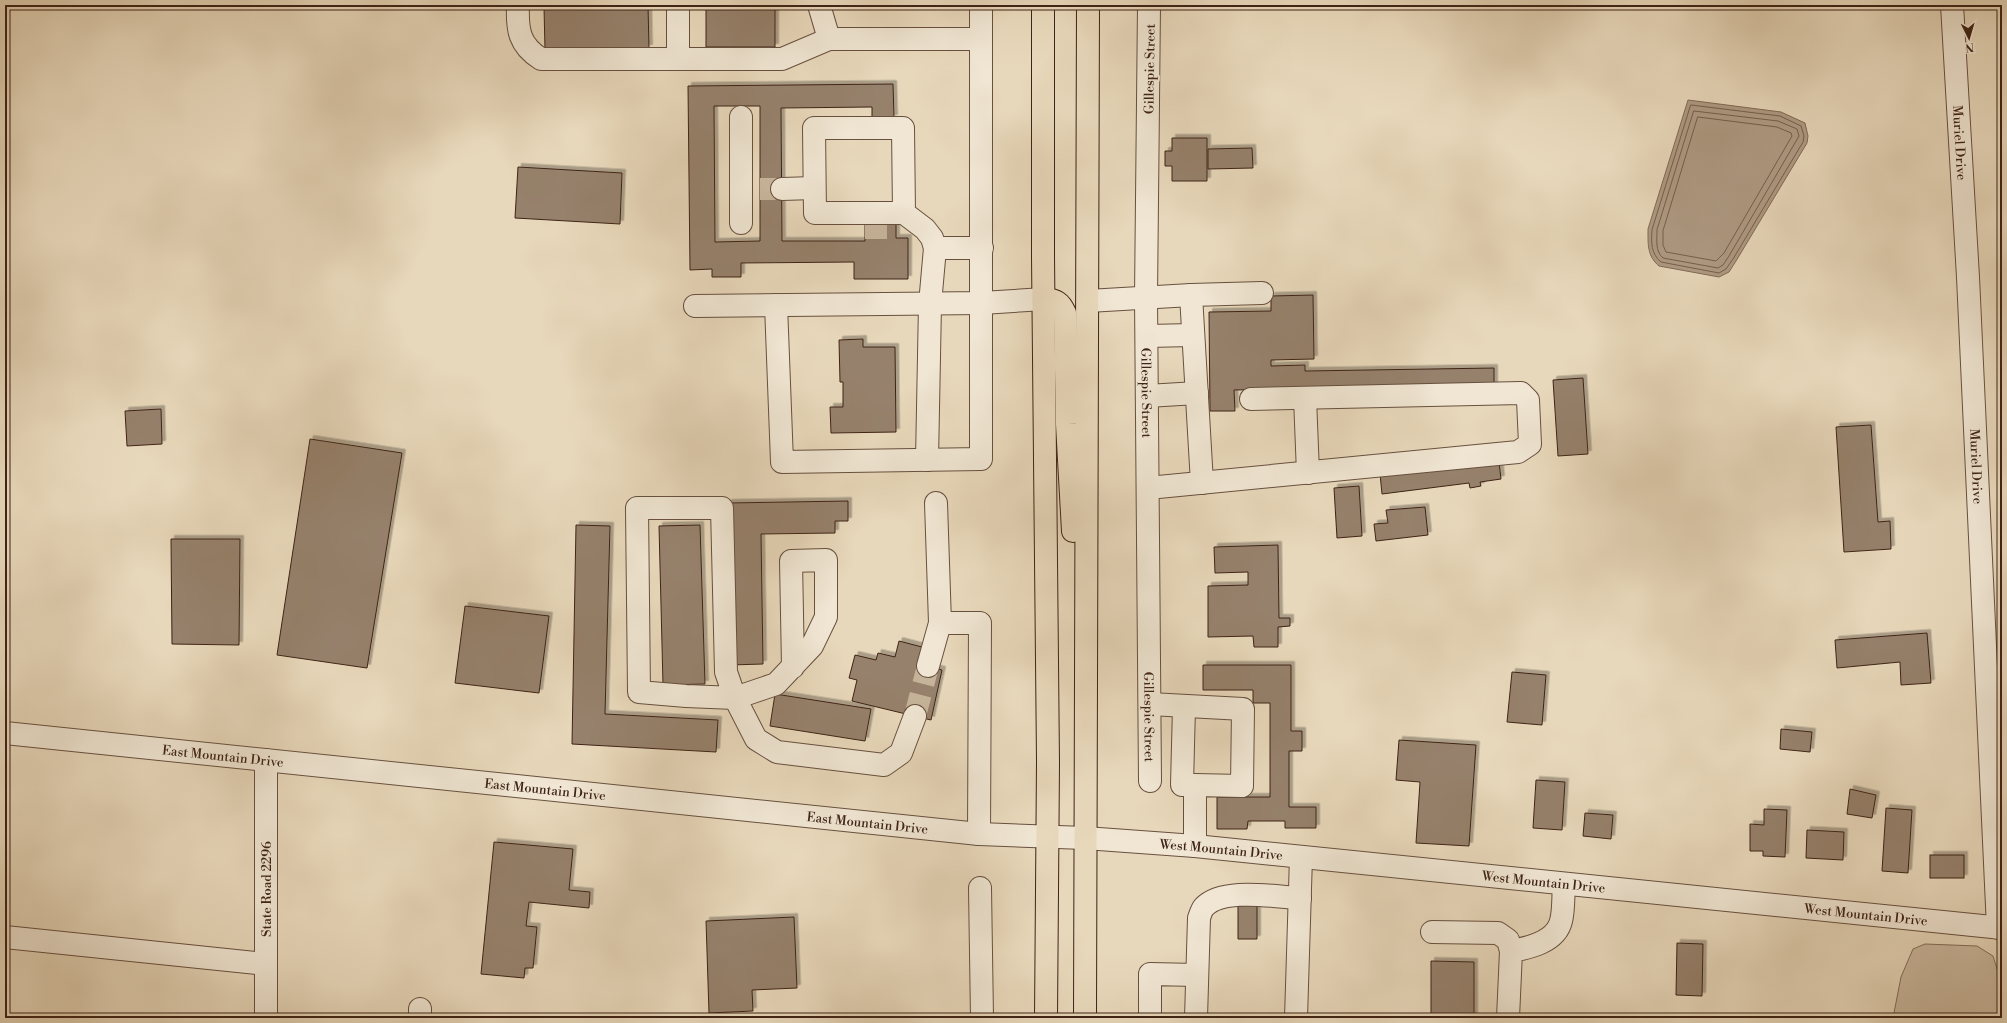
<svg xmlns="http://www.w3.org/2000/svg" width="2007" height="1023" font-family="'Libre Bodoni',serif">
<style>
.green{fill:#cbb99f;stroke:#846e5a}
.water{fill:#ae9a83;stroke:#816a57}
.lines{fill:none;stroke-linecap:round;stroke-linejoin:round}
.shore{stroke:#765e4c;stroke-width:1}
.building{fill:#96816c;stroke:#3e2316;fill-rule:evenodd;filter:url(#shadow)}
.minor-tunnel{stroke:#c6b49a;stroke-width:22;stroke-dasharray:22 11;stroke-linecap:butt}
.minor-casing{stroke:#68503f;stroke-width:24}
.highway-casing{stroke:#3e2316;stroke-width:24}
.minor{stroke:#f0e6d3;stroke-width:22}
.highway{stroke:#e8d8bb;stroke-width:22}
.labels{text-anchor:middle;stroke-width:4;stroke-linejoin:round;paint-order:stroke}
.street-label{font-size:13px;fill:#3e2316;stroke:#f0e6d3}
</style>
<defs>
<filter id="shadow"><feDropShadow dx="3.5" dy="-3.5" stdDeviation="0" flood-color="#0004"/></filter>
</defs>
<rect width="100%" height="100%" fill="#e8d8bb"/>
<filter id="stains"><feTurbulence type="fractalNoise" baseFrequency=".005" numOctaves="4"/><feColorMatrix values="0 0 0 0 .2 0 0 0 0 .09 0 0 0 0 .02 0 0 0 .5 -.17"/></filter>
<radialGradient id="worn" r=".72"><stop offset=".6" stop-color="#630" stop-opacity="0"/><stop offset="1" stop-color="#630" stop-opacity=".3"/></radialGradient>
<path class="green" d="M1925,944l52,2 16,10 6,19 3,43h-109l8,-41 12,-28z"/>
<path class="water" d="M1688,100l93,12 24,11 3,13 -1,7 -71,118 -7,11 -10,5 -60,-11c-12,-10 -11,-22 -11,-37z"/>
<g class="lines">
<g class="shore">
<path d="M1691,105l89,11 21,10 3,10 -1,6 -70,117 -7,10 -7,4 -58,-11c-10,-8 -10,-20 -9,-32z"/>
<path d="M1694,111l84,10 19,8 2,7 -70,120 -6,9 -5,3 -55,-10c-8,-7 -6,-18 -6,-28z"/>
<path d="M1698,117l79,10 14,6 1,3 -68,117 -8,8 -50,-9 -3,-7v-14z"/>
</g>
</g>
<g class="building">
<rect x="706" y="5" width="69" height="42"/>
<path d="M648,6l1,42 -104,2 -1,-43z"/>
<path d="M893,84l1,34 -22,1v-12l-91,1 1,133h83v-21h31v18h12v41h-54v-17l-113,1v14h-29v-8l-22,1 -2,-184zM714,106h46v135l-45,1z"/>
<path d="M1172,138h35v43h-35v-15h-7v-15h7z"/>
<path d="M1252,148l1,20 -45,1v-20z"/>
<path d="M518,167l104,6 -2,51 -105,-6z"/>
<path d="M1313,295l1,64 -43,1v6l34,-1v6l189,-3v18l-260,4 1,21h-25l-1,-99 62,-1v-15z"/>
<path d="M863,339v8h32l1,85 -65,1 -1,-26h13v-25h-3l-1,-42z"/>
<path d="M1583,378l5,76 -30,2 -5,-76z"/>
<path d="M161,409l1,35 -35,2 -2,-35z"/>
<path d="M1871,425l7,97 12,-1 1,28 -47,3 -8,-125z"/>
<path d="M310,439l92,14 -35,215 -90,-13z"/>
<path d="M1499,462l2,17 -21,3 1,4 -11,2 -1,-5 -87,11 -2,-20z"/>
<path d="M1359,486l3,50 -25,2 -3,-50z"/>
<path d="M848,501v20h-13v12l-74,1 2,130 -33,1 -2,-162z"/>
<path d="M1425,507l3,28 -52,6 -2,-17 14,-1 -2,-13z"/>
<path d="M576,525l34,1 -5,188 113,6 -2,32 -144,-8z"/>
<path d="M700,525l5,159 -42,1 -4,-159z"/>
<path d="M171,539h69l-1,106 -67,-1z"/>
<path d="M1278,545l1,73h11v8l-12,1v20h-24l-1,-11 -45,1v-51l40,-1v-13l-33,1 -1,-26z"/>
<path d="M465,606l84,10 -10,77 -84,-10z"/>
<path d="M1927,633l4,50 -30,2 -1,-23 -63,6 -2,-28z"/>
<path d="M899,641l23,6 -4,17 24,6 -11,50 -79,-19 5,-21 -8,-2 6,-23 21,5 2,-7 17,4z"/>
<path d="M1203,665h88v66h11v20h-13v56h27v21h-31v-7h-37l-1,8h-30v-32h53v-94h-17v-13h-50z"/>
<path d="M1512,672l34,3 -4,50 -35,-3z"/>
<path d="M775,694l96,15 -6,32 -95,-15z"/>
<path d="M1781,729l31,3 -2,20 -30,-3z"/>
<path d="M1399,740l77,5 -7,101 -53,-3 4,-61 -24,-2z"/>
<path d="M1536,780l29,2 -3,48 -29,-2z"/>
<path d="M1850,789l26,6 -4,23 -25,-4z"/>
<path d="M1886,808l26,2 -4,63 -26,-2z"/>
<path d="M1764,809l23,1 -2,47 -22,-1v-5h-13v-27l14,1z"/>
<path d="M1585,813l28,2 -2,24 -28,-3z"/>
<path d="M1807,830l37,2 -1,28 -37,-2z"/>
<path d="M494,842l79,7 -4,41 21,2 -1,16 -60,-6 -3,24 11,1 -4,41h-8l-1,10 -43,-4z"/>
<rect x="1930" y="855" width="34" height="23"/>
<path d="M1257,905v34h-19v-33z"/>
<path d="M794,917l3,71 -45,2 1,21 -44,2 -3,-92z"/>
<path d="M1677,943l26,1 -1,52 -26,-1z"/>
<path d="M1431,961l43,1v56h-43z"/>
</g>
<g class="lines">
<g class="minor-tunnel">
<path d="M760,189h22"/>
<path d="M865,228h31"/>
<path d="M915,716l13,-50"/>
</g>
<g class="minor-casing">
<g id="minor">
<path d="M518,5c-1,25 1,40 23,54h241l47,-20h152"/>
<path d="M819,5l10,34"/>
<path id="s1" d="M1149,5l-3,292 4,484"/>
<path id="s2" d="M1952,5l16,272 30,651"/>
<path d="M678,58v-53"/>
<path d="M741,117v106"/>
<path d="M782,189l32,-1"/>
<path d="M904,213l-1,-85h-89l1,85h89l21,16 7,9 3,10h47"/>
<path d="M1088,301l103,-6"/>
<path d="M776,305l6,157 199,-3v-454"/>
<path d="M695,306l287,-3 62,-4"/>
<path d="M1147,336l46,-1"/>
<path d="M1147,396l50,-3"/>
<path d="M1305,398l3,75"/>
<path d="M927,460l3,-156 5,-56"/>
<path d="M1202,483l-11,-188 71,-2"/>
<path d="M1148,488l370,-36 12,-8 -2,-44 -7,-7 -270,6"/>
<path d="M936,503l4,120"/>
<path d="M928,666l12,-43h40l-1,211"/>
<path d="M793,667l-2,-106 35,-1v57l-14,29 -36,38 -41,14 -9,-26 -4,-164h-85l2,184 47,4 49,2 21,41 21,13 107,13 17,-12 14,-37"/>
<path d="M1150,704l93,5 -1,77 -47,-1v61"/>
<path d="M1184,707l-2,78h13"/>
<path id="s3" d="M5,733l974,101 106,4 110,8 807,82"/>
<path d="M980,888l2,130"/>
<path d="M1432,932l66,1 10,7 3,11"/>
<path d="M5,937l261,27"/>
<path d="M266,1018v-258"/>
<path d="M420,1018v-9"/>
<path d="M1150,1018v-44l47,1"/>
<path d="M1196,1018l3,-100c1,-3 3,-9 5,-11 19,-20 71,-10 96,-9"/>
<path d="M1296,1018l5,-161"/>
<path d="M1508,1018l3,-67c18,-3 45,-9 50,-30 3,-11 2,-26 3,-37"/>
</g>
</g>
<g class="highway-casing">
<g id="highway">
<path d="M1043,5v252l5,505 -2,256"/>
<path d="M1044,299c12,1 16,3 21,14l2,111 6,107"/>
<path d="M1085,1018l3,-1013"/>
</g>
</g>
<use href="#minor" class="minor"/>
<use href="#highway" class="highway"/>
</g>
<g class="labels">
<g class="street-label">
<text transform="translate(1149 69) rotate(-89)" y="5">Gillespie Street</text>
<text dy="5" stroke="none"><textPath href="#s2" startOffset="138">Muriel Drive</textPath></text>
<text dy="5" stroke="none"><textPath href="#s1" startOffset="388">Gillespie Street</textPath></text>
<text dy="5" stroke="none"><textPath href="#s2" startOffset="462">Muriel Drive</textPath></text>
<text dy="5" stroke="none"><textPath href="#s1" startOffset="712">Gillespie Street</textPath></text>
<text dy="5" stroke="none"><textPath href="#s3" startOffset="219">East Mountain Drive</textPath></text>
<text dy="5" stroke="none"><textPath href="#s3" startOffset="543">East Mountain Drive</textPath></text>
<text dy="5" stroke="none"><textPath href="#s3" startOffset="867">East Mountain Drive</textPath></text>
<text dy="5" stroke="none"><textPath href="#s3" startOffset="1222">West Mountain Drive</textPath></text>
<text dy="5" stroke="none"><textPath href="#s3" startOffset="1546">West Mountain Drive</textPath></text>
<text transform="translate(266 889) rotate(-90)" y="5">State Road 2296</text>
<text dy="5" stroke="none"><textPath href="#s3" startOffset="1870">West Mountain Drive</textPath></text>
</g>
</g>
<rect width="2007" height="1023" fill="none" stroke="#e8d8bb" stroke-width="20"/>
<rect x="6" y="6" width="1995" height="1011" fill="none" stroke="#3e2316" stroke-width="2"/>
<rect x="10" y="10" width="1987" height="1003" fill="none" stroke="#3e2316"/>
<g transform="translate(1969 38) rotate(175)" stroke="#f0e6d3" stroke-width="3" paint-order="stroke">
<path d="M0-3L7 15L0 10L-7 15Z" fill="#3e2316"/>
<text y="-6" font-size="11" font-weight="bold" text-anchor="middle" fill="#3e2316">N</text>
</g>
<rect width="100%" height="100%" filter="url(#stains)"/>
<rect width="100%" height="100%" fill="url(#worn)"/>
</svg>
